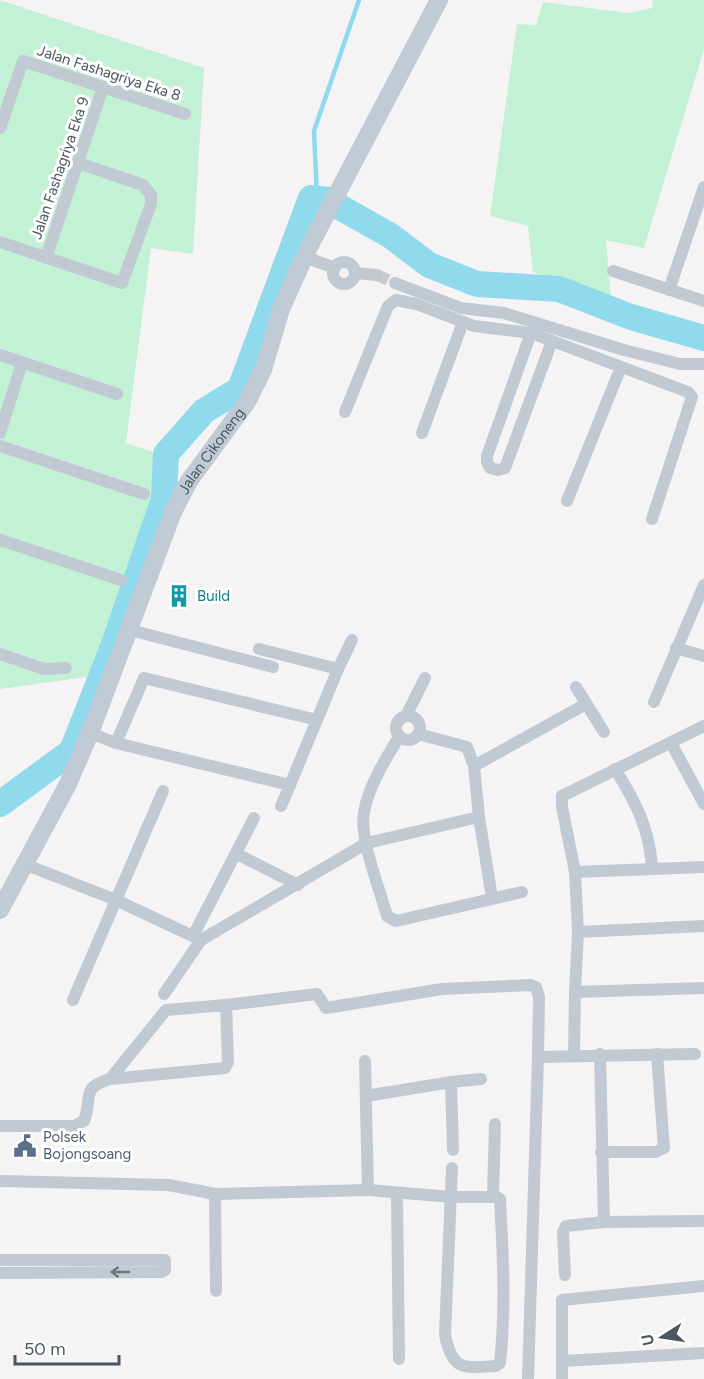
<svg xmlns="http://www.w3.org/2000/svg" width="704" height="1379" font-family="Figtree,sans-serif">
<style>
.green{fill:#c3f1d5}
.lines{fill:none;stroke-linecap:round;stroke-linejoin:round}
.stream{stroke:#90daee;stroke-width:4.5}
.river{stroke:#90daee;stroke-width:26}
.street-tunnel{stroke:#caccce;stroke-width:12;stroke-dasharray:12 6;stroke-linecap:butt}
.street{stroke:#c1cad2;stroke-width:12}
.secondary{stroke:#c1cbd6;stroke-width:18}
.oneway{stroke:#6e7983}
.labels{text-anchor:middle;stroke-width:6;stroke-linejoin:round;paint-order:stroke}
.street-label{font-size:15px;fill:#4a5661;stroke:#fff}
.culture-label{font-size:15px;fill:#0d838f;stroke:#fff;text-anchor:start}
.service-label{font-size:15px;fill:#4e5e75;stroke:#fff;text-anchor:start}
</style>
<rect width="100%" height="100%" fill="#f5f3f3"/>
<g class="green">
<path d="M0,0l204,68 -11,186 -42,-6 -25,195 33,11 4,31 -68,191 -95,13z"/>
<path d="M653,0h51v49l-60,199 -38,-8 5,58 -78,-26 -5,-46 -38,-10 27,-192 19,1 7,-23 86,11 23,-5z"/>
</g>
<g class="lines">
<path class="stream" d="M317,198l-3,-67 45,-131"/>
<g class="river">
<path d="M336,205l55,31 38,29 48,19 82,5 72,28 73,21"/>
<path d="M0,804l72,-53 41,-104 51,-148 2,-45 38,-43 36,-22 71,-191 18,2"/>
</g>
<path class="street-tunnel" d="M377,275l18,8"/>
<g class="street">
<path d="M0,128l23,-67 162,53"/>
<path d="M0,242l122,41 29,-79v-9l-8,-10 -65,-22"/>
<path d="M305,257l30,11"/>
<path d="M46,258l57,-171"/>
<circle cx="344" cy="273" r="11"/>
<path d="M613,271l91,30"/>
<path d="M355,273l22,2"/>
<path d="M395,283l66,25 43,5 120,37 56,14h24"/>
<path d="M669,290l35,-103"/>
<path d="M531,333l-44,123v6l3,6 8,2 7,-2 47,-127"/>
<path d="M0,355l117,39"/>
<path d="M345,412l43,-106 8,-6 20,4 58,22 57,7 157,59 4,5 -40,122"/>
<path d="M0,433l22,-70"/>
<path d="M422,433l41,-111"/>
<path d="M0,446l144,48"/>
<path d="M567,501l54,-134"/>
<path d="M0,540l121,40"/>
<path d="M130,630l143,37"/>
<path d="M676,648l28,8"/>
<path d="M259,649l79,20 -48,116 -174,-42 28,-65 173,42"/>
<path d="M0,654l44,15 22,-1"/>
<path d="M338,669l14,-29"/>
<path d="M576,687l28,45"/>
<path d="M654,702l50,-117"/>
<path d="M406,716l19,-38"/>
<circle cx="408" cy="728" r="12"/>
<path d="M90,733l26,10"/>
<path d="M418,734l49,13 7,19 112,-62"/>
<path d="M399,737c-14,23 -30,48 -35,75 -5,27 16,77 23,104l9,5 126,-29"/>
<path d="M671,743l33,61"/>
<path d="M615,769c21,33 35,61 37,100"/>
<path d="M281,806l9,-21"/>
<path d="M479,817l13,81"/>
<path d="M237,854l61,31"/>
<path d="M24,864l92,36 85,40"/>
<path d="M575,872l129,-5"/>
<path d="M704,926l-126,6 -3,60 129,-4"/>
<path d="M578,932l-3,-60 -13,-65v-11l142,-70"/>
<path d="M194,934l60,-116"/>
<path d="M164,994l37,-54 166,-97 112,-26 -5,-51"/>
<path d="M73,1000l90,-209"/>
<path d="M226,1005l91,-11 9,14 116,-19 89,-4 5,2 3,10 -1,60 157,-3"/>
<path d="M600,1054l4,168 100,-1"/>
<path d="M574,1056l1,-64"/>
<path d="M365,1061l3,129"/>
<path d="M451,1082l30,-3"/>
<path d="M366,1096l85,-14 2,68"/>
<path d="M0,1126h74l10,-5c9,-24 -4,-33 26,-42l115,-11 3,-6 -2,-57 -60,5 -56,69"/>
<path d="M601,1152h55l8,-4 -7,-94"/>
<path d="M0,1181l169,4 46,9 153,-4 84,7h45l3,2c3,54 6,110 0,164l-4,3c-34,2 -43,5 -51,-31l7,-167"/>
<path d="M215,1194l1,97"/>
<path d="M397,1194l2,165"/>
<path d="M493,1197l2,-73"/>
<path d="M0,1260h165v10l-3,2 -162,1"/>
<path d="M565,1275l-2,-43 3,-6 38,-4"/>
<path d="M563,1361l141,-8"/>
<path d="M528,1379l10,-322"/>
<path d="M562,1379v-79l142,-14"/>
</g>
<path class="secondary" id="s1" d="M0,910l68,-126 22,-51 83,-221 16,-31 58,-79 16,-32 18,-61 28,-62 130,-247"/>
</g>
<defs><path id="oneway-shaft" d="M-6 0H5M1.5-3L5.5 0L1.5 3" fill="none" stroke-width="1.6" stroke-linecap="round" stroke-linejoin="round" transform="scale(1.5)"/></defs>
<use class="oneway" href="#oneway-shaft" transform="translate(120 1272) rotate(180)"/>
<defs>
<g id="building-bare" transform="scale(1.8)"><path d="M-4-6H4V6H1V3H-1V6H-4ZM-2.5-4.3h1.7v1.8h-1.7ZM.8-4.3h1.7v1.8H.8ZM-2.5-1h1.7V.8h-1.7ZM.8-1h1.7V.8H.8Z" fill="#0f9aa8" stroke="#fff" stroke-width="2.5" paint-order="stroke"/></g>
<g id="civic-bare" transform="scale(1.8)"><path d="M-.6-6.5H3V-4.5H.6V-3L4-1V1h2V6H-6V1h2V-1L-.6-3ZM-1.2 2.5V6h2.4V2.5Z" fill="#5c6f8a" stroke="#fff" stroke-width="2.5" paint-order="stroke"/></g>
</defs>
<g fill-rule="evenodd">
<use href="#building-bare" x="179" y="596"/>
<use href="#civic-bare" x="25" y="1146"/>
</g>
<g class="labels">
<g class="street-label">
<text transform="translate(109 73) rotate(18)" y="5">Jalan Fashagriya Eka 8</text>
<text transform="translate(60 168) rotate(-71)" y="5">Jalan Fashagriya Eka 9</text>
<text dy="5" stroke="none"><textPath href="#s1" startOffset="507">Jalan Cikoneng</textPath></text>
</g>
<g class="culture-label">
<text x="197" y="601">Build</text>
</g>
<g class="service-label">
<text x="43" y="1142">Polsek<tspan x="43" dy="17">Bojongsoang</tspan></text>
</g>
</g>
<g transform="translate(662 1337) rotate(258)" stroke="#ffffff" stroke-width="4.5" paint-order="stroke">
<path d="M0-4.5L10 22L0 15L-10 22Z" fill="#4a5661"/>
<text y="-9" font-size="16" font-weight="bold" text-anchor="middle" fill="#4a5661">U</text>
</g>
<path d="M15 1355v9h104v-9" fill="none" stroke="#4a5661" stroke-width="3"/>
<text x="24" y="1355" font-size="18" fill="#4a5661" stroke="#ffffff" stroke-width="4.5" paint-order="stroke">50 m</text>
</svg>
